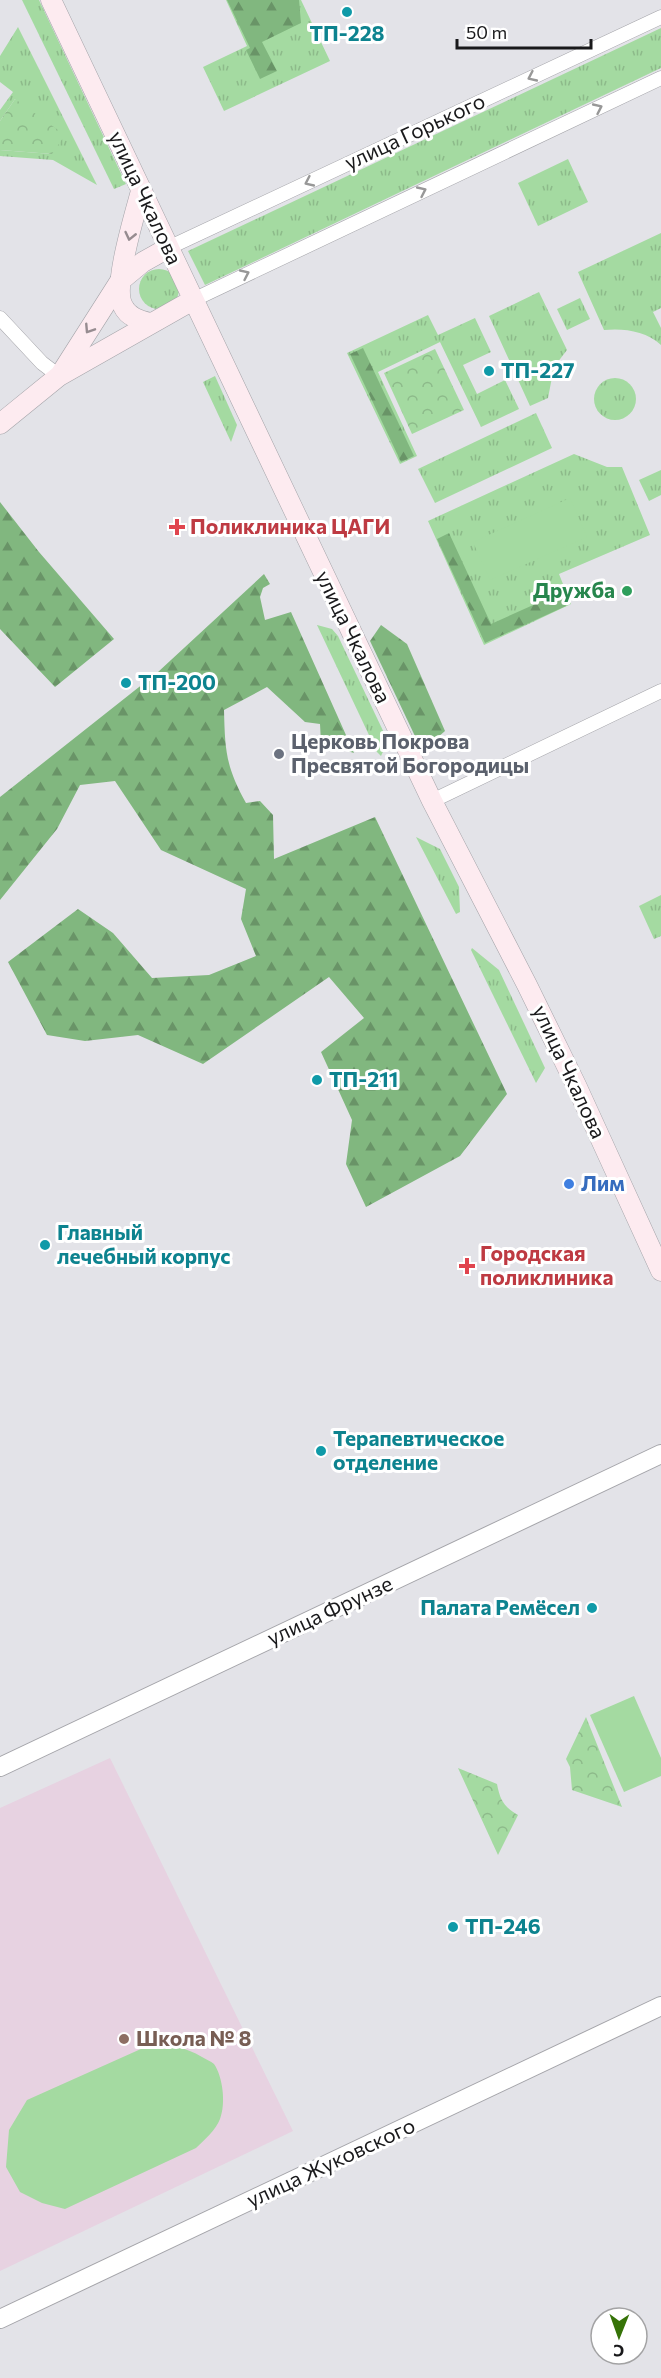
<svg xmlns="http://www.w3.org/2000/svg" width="661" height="2378" font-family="Commissioner,sans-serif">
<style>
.education{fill:#e7d2e1}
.grass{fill:url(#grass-tufts)}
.forest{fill:url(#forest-firs)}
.park{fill:url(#park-crowns)}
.pitch{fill:#a4daa1}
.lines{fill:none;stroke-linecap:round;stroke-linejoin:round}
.minor-casing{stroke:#a4a4a9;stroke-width:15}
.tertiary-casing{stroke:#a4a4a9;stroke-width:20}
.secondary-casing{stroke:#a4a4a9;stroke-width:21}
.minor{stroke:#fff;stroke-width:14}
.tertiary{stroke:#fff;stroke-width:18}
.secondary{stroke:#fdebf0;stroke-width:20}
.oneway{stroke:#989898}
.oneway2{stroke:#968c90}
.culture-dot{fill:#0f9aa8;stroke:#fff;stroke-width:2}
.health-dot{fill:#e0444e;stroke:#fff;stroke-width:2}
.leisure-dot{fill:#2e9e5b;stroke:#fff;stroke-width:2}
.worship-dot{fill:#6b7280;stroke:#fff;stroke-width:2}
.shop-dot{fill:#3f7fe0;stroke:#fff;stroke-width:2}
.education-dot{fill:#8d6e63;stroke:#fff;stroke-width:2}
.labels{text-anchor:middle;stroke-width:6;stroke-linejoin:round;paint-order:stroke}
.culture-label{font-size:21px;font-weight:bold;fill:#0d838f;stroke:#fff;text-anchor:start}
.street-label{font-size:21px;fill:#19191b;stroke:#fff}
.health-label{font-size:21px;font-weight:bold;fill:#be3a42;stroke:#fff;text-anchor:start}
.leisure-label{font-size:21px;font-weight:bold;fill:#27864d;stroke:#fff;text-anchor:end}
.worship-label{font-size:21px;font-weight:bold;fill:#5b616d;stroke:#fff;text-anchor:start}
.shop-label{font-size:21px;font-weight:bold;fill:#366cbe;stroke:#fff;text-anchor:start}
.education-label{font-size:21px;font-weight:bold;fill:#785e54;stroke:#fff;text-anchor:start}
</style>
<defs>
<pattern id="grass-tufts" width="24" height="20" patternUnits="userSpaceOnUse" patternTransform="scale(1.5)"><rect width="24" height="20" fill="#a4daa1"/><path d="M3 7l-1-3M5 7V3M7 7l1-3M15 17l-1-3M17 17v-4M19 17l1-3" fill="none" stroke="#8dba8a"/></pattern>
<pattern id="forest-firs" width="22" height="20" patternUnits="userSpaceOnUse" patternTransform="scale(1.5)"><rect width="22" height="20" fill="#81b77f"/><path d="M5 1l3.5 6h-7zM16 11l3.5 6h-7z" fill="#699467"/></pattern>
<pattern id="park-crowns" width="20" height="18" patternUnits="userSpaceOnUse" patternTransform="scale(1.5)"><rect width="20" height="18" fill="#a4daa1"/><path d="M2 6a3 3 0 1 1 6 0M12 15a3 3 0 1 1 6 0" fill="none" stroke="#8dba8a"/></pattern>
</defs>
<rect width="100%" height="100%" fill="#e3e3e8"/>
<path class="education" d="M110,1758l183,373 -293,140v-463z"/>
<g class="grass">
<path d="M22,0h17l87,184 -12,5z"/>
<path d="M226,0h75l29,61 -106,50 -21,-44 44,-21z"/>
<path d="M18,27l79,158 -44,-25 -53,-4v-6l52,4 -37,-55 -15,22v-11l13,-18 -13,-10v-26z"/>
<path d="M661,28v40l-456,217 -17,-34z"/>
<path d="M568,159l20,43 -50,24 -20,-43z"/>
<path d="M661,233v75l-8,4 8,16v17c-15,-14 -37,-17 -57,-15l-26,-58z"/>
<circle cx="159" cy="289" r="20"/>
<path d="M539,292l28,58 -13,17 -6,31 -18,8 -41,-90z"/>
<path d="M580,298l10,21 -23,11 -10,-21z"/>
<path d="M428,315l10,20 37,-17 16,34 -28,13 14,29 28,-14 14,29 -38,18 -41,-85 -62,30 39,84 -17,8 -53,-111z"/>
<path d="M215,376l22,49 -6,17 -28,-60z"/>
<circle cx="615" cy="399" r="21"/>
<path d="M536,413l16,35 -117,55 -17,-34z"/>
<path d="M574,454l33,13h15l28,68 -91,39 12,30 -87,41 -56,-124z"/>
<path d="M661,470v25l-12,6 -10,-21z"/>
<path d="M317,625l15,4 6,7 48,101 1,6 -6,13 -4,-4z"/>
<path d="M416,837l24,12 19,38 1,25 -4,2z"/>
<path d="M661,895v41l-7,3 -15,-33z"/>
<path d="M472,948l27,22 46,98 -9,15 -65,-133z"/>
</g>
<g class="forest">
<path d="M227,0h72l2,23 -39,19 15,29 -17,8 -14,-29 4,-2z"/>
<path d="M363,348l51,108 -13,6 -51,-108z"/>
<path d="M0,502l39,50 75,87 -59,48 -55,-58z"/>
<path d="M449,533l42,91 69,-31 6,13 -81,37 -48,-104z"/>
<path d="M264,574l6,10 -7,4 -3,9 5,23 26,-8 63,141 -33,-10 -1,-19 -15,-2 -38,-35 -43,23c1,41 2,57 22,93l14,-2 13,14 1,44 101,-42 132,277 -47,62 -94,51 -20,-43 6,-44 -31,-68 43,-34 -35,-41 -126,87 -65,-29 -53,6 -38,-6 -39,-73 70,-53 35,24 39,45 57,-3 47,-19 -15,-37 5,-30 -85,-39 -46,-69 -35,4 -23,44 -57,71v-103l158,-125z"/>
<path d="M381,625l26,19 38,87 -23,20 -52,-110z"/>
</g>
<g class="park">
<path d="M15,99l50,36 -13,19 -52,-4v-29z"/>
<path d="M435,349l29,61 -52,24 -28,-61z"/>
<path d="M586,1717l36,90 -50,-17 -2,-23 -4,-8z"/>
<path d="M458,1768l39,16c3,16 7,23 21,31l-20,40z"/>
</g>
<g class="pitch">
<path d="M570,498l17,39 -97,43 -17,-38z"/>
<path d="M634,1696l27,62v18l-37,16 -34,-77z"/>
<path d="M152,2044c20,1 33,3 50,13 3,2 9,4 12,7 9,13 12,40 6,55 -4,11 -16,21 -24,29l-131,61 -23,-6 -22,-11 -14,-25 3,-37 18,-30z"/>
</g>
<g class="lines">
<g class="minor-casing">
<g id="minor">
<path d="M168,248l493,-231"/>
<path d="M193,300l468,-222"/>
<path d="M0,318l42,45 17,13"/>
<path d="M432,801l229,-110"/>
</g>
</g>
<g class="tertiary-casing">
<g id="tertiary">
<path d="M0,1767l661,-313"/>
<path d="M0,2319l661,-313"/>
</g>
</g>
<g class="secondary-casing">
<g id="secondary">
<path d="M51,0l381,801 95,184 49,100 85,186"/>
<path d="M141,191c-6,23 -29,96 -18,115 5,11 16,14 27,17"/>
<path d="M62,372l58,-91 23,-19 25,-14"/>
<path d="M0,424l59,-48 134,-76"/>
</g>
</g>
<use href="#minor" class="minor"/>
<use href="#tertiary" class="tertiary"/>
<use href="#secondary" class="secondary"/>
</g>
<defs><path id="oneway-chevron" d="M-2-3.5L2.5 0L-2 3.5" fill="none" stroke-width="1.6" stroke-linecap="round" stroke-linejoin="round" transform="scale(1.5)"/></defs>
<g class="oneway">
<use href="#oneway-chevron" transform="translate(532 77) rotate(155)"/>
<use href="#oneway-chevron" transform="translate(598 108) rotate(-25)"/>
<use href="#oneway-chevron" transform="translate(309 182) rotate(155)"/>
<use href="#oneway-chevron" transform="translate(422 191) rotate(-25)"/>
<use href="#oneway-chevron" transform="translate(245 274) rotate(-25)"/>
</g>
<g class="oneway2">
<use href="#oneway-chevron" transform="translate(130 236) rotate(103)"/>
<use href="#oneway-chevron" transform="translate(89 329) rotate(123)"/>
</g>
<g class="culture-dot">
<circle cx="347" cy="12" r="6"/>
<circle cx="489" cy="371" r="6"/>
<circle cx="126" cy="683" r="6"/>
<circle cx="317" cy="1080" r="6"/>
<circle cx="45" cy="1245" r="6"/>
<circle cx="321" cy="1451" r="6"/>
<circle cx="592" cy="1608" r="6"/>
<circle cx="453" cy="1927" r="6"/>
</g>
<g class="health-dot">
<path d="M174 518h6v6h6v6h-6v6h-6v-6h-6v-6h6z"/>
<path d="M464 1257h6v6h6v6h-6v6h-6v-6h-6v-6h6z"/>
</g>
<circle class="leisure-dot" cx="627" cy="591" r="6"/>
<circle class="worship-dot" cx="279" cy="754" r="6"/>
<circle class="shop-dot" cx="569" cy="1184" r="6"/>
<circle class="education-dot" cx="124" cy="2039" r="6"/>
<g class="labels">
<g class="culture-label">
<text x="347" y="41" text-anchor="middle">ТП-228</text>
<text x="501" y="378">ТП-227</text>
<text x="138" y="690">ТП-200</text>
<text x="329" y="1087">ТП-211</text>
<text x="57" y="1240">Главный<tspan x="57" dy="24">лечебный корпус</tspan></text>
<text x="333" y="1446">Терапевтическое<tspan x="333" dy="24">отделение</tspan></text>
<text x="580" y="1615" text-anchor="end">Палата Ремёсел</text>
<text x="465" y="1934">ТП-246</text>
</g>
<g class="street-label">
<text transform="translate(415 132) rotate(-25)" y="7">улица Горького</text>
<text transform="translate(145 198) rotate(65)" y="7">улица Чкалова</text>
<text transform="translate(353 637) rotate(64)" y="7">улица Чкалова</text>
<text transform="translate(569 1072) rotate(65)" y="7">улица Чкалова</text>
<text transform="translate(330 1611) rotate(-25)" y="7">улица Фрунзе</text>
<text transform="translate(331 2163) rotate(-25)" y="7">улица Жуковского</text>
</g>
<g class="health-label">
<text x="190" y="534">Поликлиника ЦАГИ</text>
<text x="480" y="1261">Городская<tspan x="480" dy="24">поликлиника</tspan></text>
</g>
<g class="leisure-label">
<text x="615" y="598">Дружба</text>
</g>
<g class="worship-label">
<text x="291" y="749">Церковь Покрова<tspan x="291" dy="24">Пресвятой Богородицы</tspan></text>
</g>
<g class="shop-label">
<text x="581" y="1191">Лим</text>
</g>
<g class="education-label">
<text x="136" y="2046">Школа № 8</text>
</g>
</g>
<g transform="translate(619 2336) rotate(181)"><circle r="28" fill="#ffffff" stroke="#a3a3a4" stroke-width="1.5"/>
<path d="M0-4.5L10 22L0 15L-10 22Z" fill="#367308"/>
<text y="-9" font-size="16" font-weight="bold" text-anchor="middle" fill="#19191b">С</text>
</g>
<path d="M457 39v9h134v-9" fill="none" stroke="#19191b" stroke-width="3"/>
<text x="466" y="39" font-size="18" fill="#19191b" stroke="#ffffff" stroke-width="4.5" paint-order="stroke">50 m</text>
</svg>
